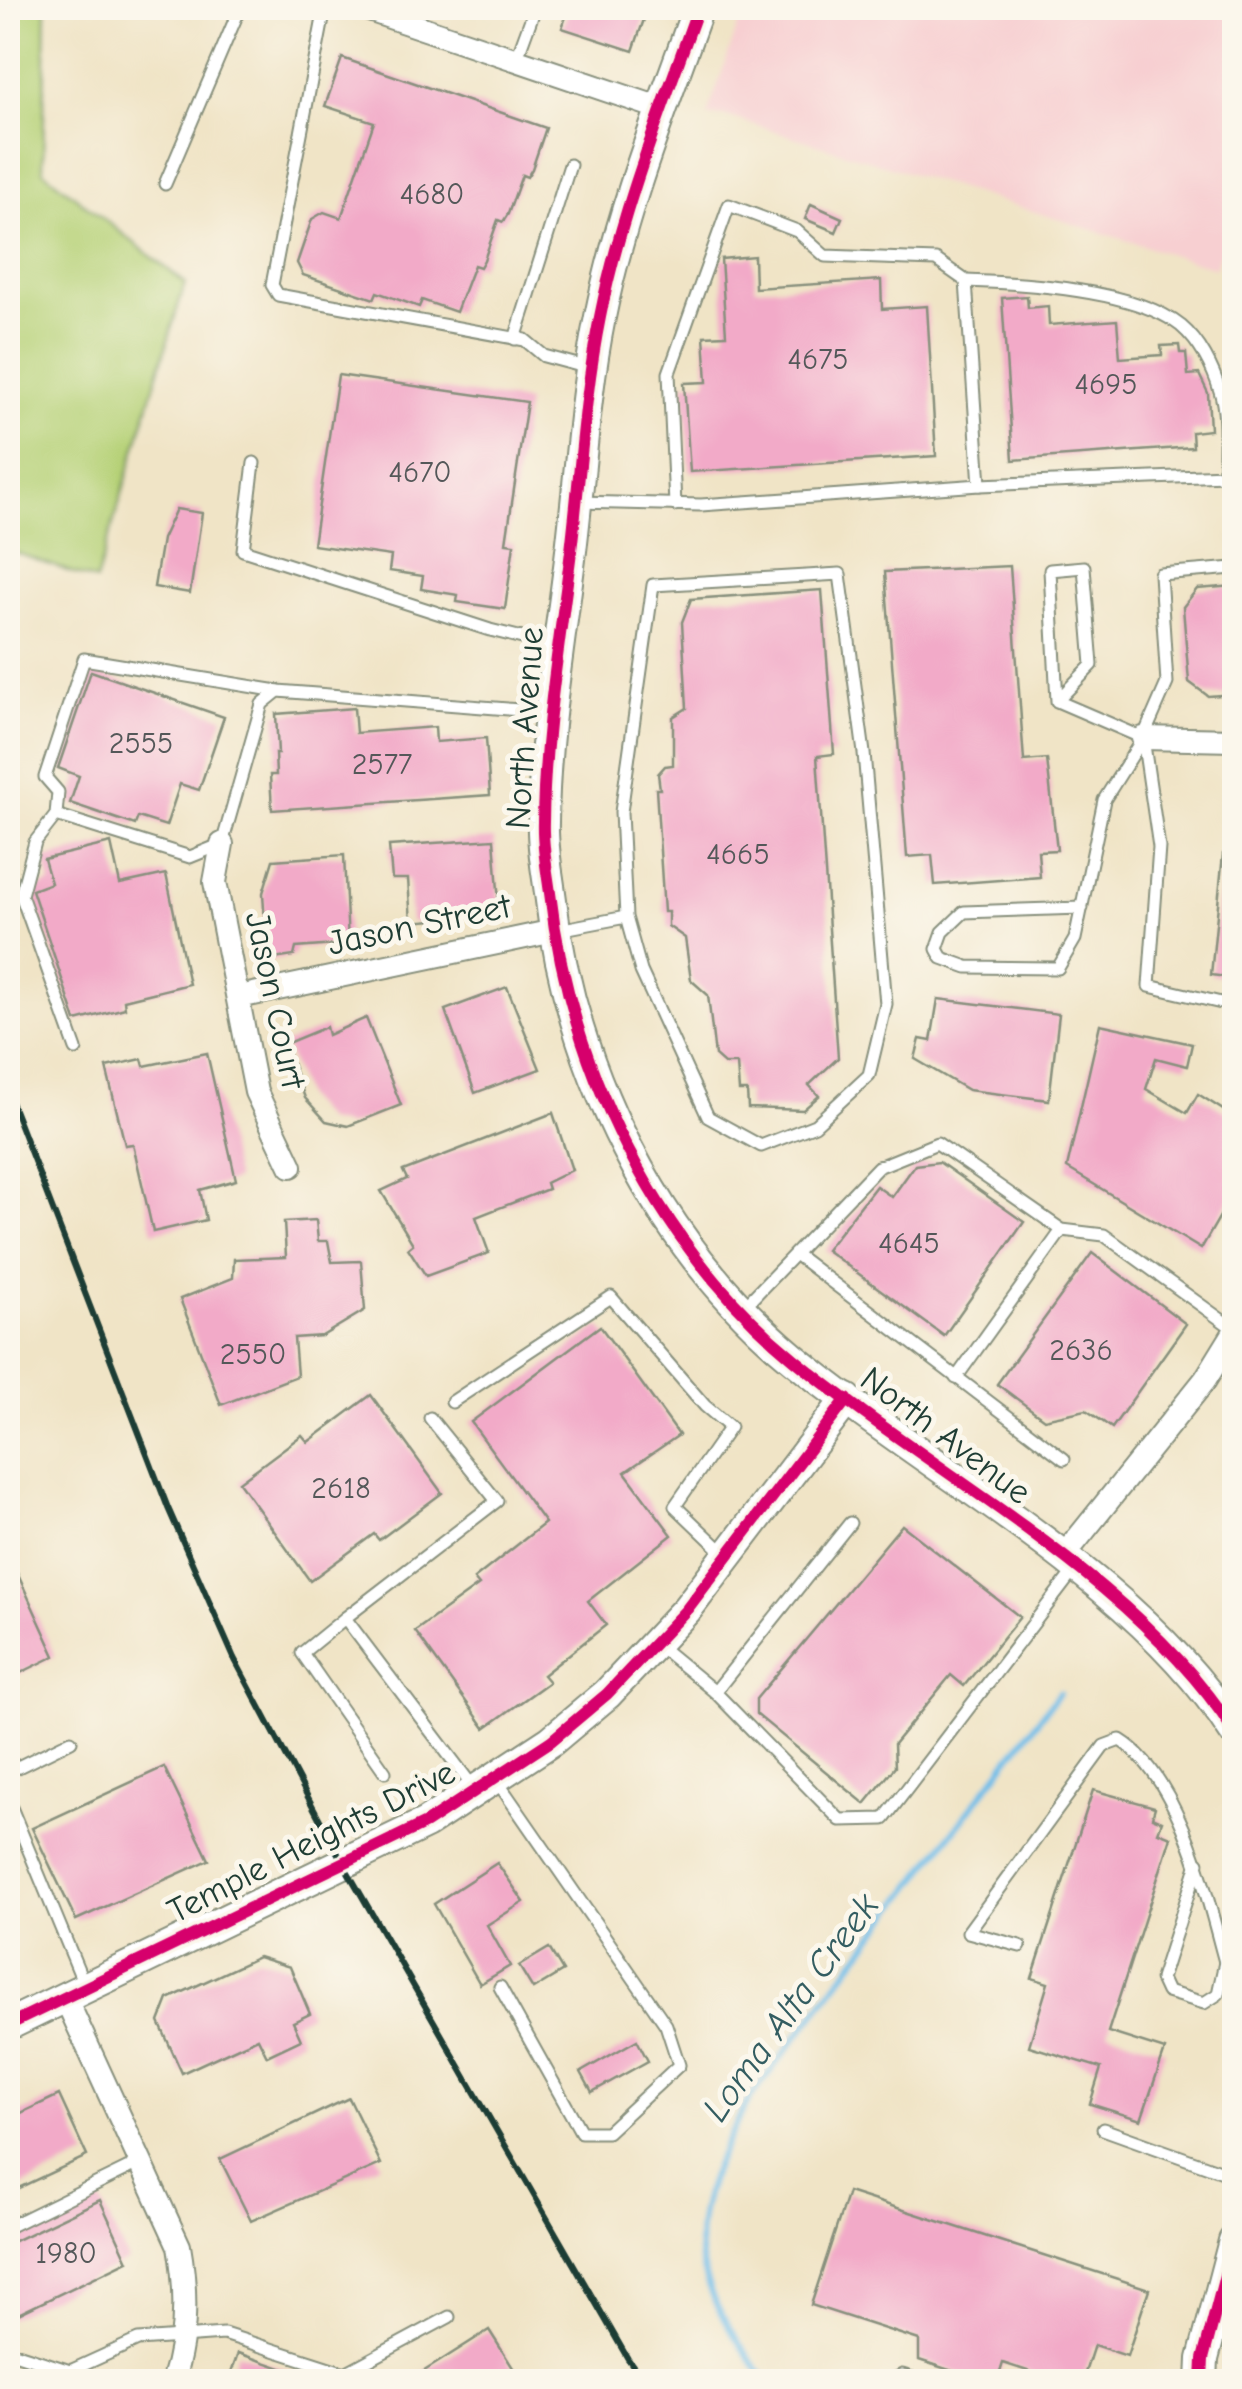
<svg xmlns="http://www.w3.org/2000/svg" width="1242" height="2389" font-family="'Comic Neue',sans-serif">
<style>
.built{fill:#f7cfd1}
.green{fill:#b6d177;stroke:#6a8756;stroke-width:2.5}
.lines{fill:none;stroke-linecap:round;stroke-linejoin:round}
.stream{stroke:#6ebde9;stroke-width:6}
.building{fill:#f2aac8}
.lane-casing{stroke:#88907d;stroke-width:15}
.street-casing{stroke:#88907d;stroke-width:26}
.secondary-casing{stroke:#88907d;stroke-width:34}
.lane{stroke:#fff;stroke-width:11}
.street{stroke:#fff;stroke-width:22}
.secondary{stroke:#fff;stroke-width:30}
.rail{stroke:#1f3d34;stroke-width:6}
.cycleway-casing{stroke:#fbf7ec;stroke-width:19}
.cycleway{stroke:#d6006c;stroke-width:12}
.labels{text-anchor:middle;stroke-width:10;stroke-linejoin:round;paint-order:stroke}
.number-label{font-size:30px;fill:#545859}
.street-label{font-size:35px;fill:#1f3d34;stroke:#fbf7ec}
.water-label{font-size:38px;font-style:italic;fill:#335d61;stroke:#fbf7ec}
</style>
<rect width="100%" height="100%" fill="#fbf7ec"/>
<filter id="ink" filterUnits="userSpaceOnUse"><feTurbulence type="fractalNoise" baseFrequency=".01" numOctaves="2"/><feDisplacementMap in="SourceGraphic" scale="20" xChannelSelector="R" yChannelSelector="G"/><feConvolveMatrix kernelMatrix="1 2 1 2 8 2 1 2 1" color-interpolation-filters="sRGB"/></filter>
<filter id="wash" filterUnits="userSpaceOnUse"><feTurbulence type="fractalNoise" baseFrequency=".0048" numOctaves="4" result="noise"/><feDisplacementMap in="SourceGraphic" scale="40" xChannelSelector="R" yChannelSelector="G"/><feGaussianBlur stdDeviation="2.25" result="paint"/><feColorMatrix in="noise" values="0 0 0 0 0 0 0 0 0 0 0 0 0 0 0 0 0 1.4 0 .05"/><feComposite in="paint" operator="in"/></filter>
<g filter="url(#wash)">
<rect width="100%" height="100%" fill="#f0e4c6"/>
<path class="built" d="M744,8h490v203l-19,57 -489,-152h-19z"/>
<path class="green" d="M8,8h38l-3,163 142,112 -89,298 -88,-31z"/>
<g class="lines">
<path class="stream" d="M768,2382c-89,-112 -88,-160 -18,-284l309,-405"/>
</g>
<g id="blocks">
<g class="building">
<path d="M569,8h79l-15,43 -71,-23z"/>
<path d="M342,58l204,70 -14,41 -5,8 -5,-2 -14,39 -5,8 -5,-2 -14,40 -4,7 -6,-2 -18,47 -34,-12 -3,7 -42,-15 -3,7 -71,-24 -6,-12 15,-44 12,-7 17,6 33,-96 -49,-16z"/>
<path d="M811,204l31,14 -6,14 -31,-13z"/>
<path d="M754,256l1,32 126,-8 1,29 45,-3 9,150 -246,16 -6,-89 23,-1 -3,-46 22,-1 -5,-76z"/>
<path d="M1027,296l1,12 20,-2 1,19 68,-5 3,38 42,-3 -1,-9 18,-1 1,8h6l2,22 11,-1 9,19 2,37 -18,2 1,15 -180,13 -11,-162z"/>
<path d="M338,375l189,27 -21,141 8,1 -9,65 -48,-7 1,-7 -37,-6 2,-13 -34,-5 2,-15 -78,-11z"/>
<path d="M176,509l26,4 -12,80 -36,-6 8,-48z"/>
<path d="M1010,566l14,195 23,-2 10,91 -19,1 2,26 -105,8 -3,-30 -25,2 -22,-285z"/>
<path d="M1234,586v108l-26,2 -19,-14 -6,-75 14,-18z"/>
<path d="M822,590l12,164 -17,2 21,302 -29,27 10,11 -16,14 -55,-2 -1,-17h-8l-2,-27h-13l-9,-8 -7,-61 -17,-15 -6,-42 -17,-12v-14h-4l-8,-123h4l-2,-15 7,-8 8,-1v-48l14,-9 -5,-86 9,-23z"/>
<path d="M91,671l133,46 -25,73 -19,-6 -14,42 -28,-9 -3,8 -65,-22 9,-27 -21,-8z"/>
<path d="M354,708l2,25 79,-6 1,15 50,-4 4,57 -218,15 -2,-35h6l-1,-21h3l-2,-40z"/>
<path d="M494,839l5,64h-6l1,6 -37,3v6l-46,4 -3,-43h-16l-3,-33z"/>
<path d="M111,843l9,41 46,-10 23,110 -65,16 1,8 -49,13 -44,-131 19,-7 -7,-24z"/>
<path d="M1223,854l11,1v123l-23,-3z"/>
<path d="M344,855l4,89 -52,4 -2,8 -27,4 -4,-67 10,-33z"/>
<path d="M507,987l33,82 -65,24 -30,-83z"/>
<path d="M938,999l121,15 -10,86 -81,-10 -53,-31 5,-20 11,2z"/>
<path d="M366,1018l35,87 -53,21 -22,-5 -21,-23 -20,-54 41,-17 2,8z"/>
<path d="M1100,1024l92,20 -5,22 -31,-8 -10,31 41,24 11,-19 36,23v75l-33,57 -134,-81z"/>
<path d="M207,1053l29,127 -36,10 6,30 -53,12 -20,-88 -8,1 -19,-78 36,-8 2,7z"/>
<path d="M553,1113l19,57 -26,13 2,6 -72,28 13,36 -63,23 -18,-28 5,-4 -32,-53 26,-12 -4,-8z"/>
<path d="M939,1162l85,60 -80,114 -118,-86 50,-64 16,11 23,-32z"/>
<path d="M316,1220l2,21h10l4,21 29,-1 4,49 -43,26 -28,2 3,38 -76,29 -41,-106 53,-21 1,-19 52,-2 -2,-35z"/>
<path d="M1092,1253l94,71 -74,104 -26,-18 -42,9 -47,-35z"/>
<path d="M600,1326l79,109 -54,37 47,63 -84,66 18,24 -63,50 6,7 -64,46 -70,-97 64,-46 -5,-6 71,-56 -74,-101z"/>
<path d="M371,1395l71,98 -63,47 -5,-6 -64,47 -71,-99 63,-47 6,7z"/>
<path d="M902,1525l118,92 -56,69 -13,-11 -57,69 1,23 -30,37 -109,-90v-15z"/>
<path d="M8,1553l47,103 -47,23z"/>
<path d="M164,1767l45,93 -133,60 -44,-92z"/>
<path d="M1093,1790l62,17 -3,10 10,4 -4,11 13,5 -63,195 57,18 -24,70 -51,-16 11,-36 -72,-22 19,-63 -16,-5z"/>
<path d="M497,1863l27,39 -37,23 23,41 -30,18 -46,-80z"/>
<path d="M549,1948l14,23 -30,18 -14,-23z"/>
<path d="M258,1957l32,10 20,47 -17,8 8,18 -34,16 -9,-18 -76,35 -23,-51 9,-23z"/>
<path d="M637,2040l11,21 -56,31 -11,-20z"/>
<path d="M59,2095l28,61 -79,37v-74z"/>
<path d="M349,2098l32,66 -130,57 -31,-62z"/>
<path d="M848,2192l301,97 -22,67 -33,-11 -12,37h-21l-58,-19 -6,19h-11l-67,-22v-20l-108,-35z"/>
<path d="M100,2200l28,61 -120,58v-75z"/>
<path d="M489,2330l33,52h-115z"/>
<path d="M238,2353l75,26 -1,3h-84z"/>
</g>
</g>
</g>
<g filter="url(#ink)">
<use href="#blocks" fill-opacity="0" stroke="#88907d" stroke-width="2.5"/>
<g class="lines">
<g class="lane-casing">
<g id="lane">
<path d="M325,8l-53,277 6,10 247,45 19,16 45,12"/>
<path d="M516,60l19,-52"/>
<path d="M165,184l75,-176"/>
<path d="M515,339l55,-174"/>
<path d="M254,463l-11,87 247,80 65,16"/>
<path d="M577,502l124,3 279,-20 245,-10c-1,-27 3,-58 -5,-84 -7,-23 -20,-49 -39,-65 -46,-37 -157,-43 -215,-45"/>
<path d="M675,505l-6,-132 60,-168 68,26 28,25 111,4 30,21 14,204"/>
<path d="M1057,701l35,-36 -8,-98 -34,3 7,131 86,37"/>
<path d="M1143,738l16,109 -10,139 85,20"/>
<path d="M56,815l134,42 32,-13 40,-140 16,-13 268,21"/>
<path d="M1082,908l-118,4 -21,20 -6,17 5,9 25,9 91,1 17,-29 29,-139 39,-62 24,-55 -7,-109 74,-6"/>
<path d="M558,930l68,-13 -5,-105 32,-227 187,-11 24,179 22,251 -17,71 -54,50 -54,21 -53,-29 -67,-146 -15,-54"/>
<path d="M76,1049l-55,-154 14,-53 21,-27 2,-23 -13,-15 39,-118 194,32"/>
<path d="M795,1254l269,205"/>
<path d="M743,1308l135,-141 59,-24 125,87 42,5 130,94"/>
<path d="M956,1378l106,-148"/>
<path d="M452,1402l159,-105 94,109 25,21 -55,79 49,47"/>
<path d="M345,1618l152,-117 -67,-83"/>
<path d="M658,1645l57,47 125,128 44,-1 191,-250"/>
<path d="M715,1692l135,-169"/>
<path d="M8,1772l63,-31"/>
<path d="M385,1772l-83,-119 43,-35 128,169"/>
<path d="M495,1778l171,247 13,40 -72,67h-26l-81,-145"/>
<path d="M8,1800l76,184"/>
<path d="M1198,1863l-37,116 6,13 37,11 14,-9 7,-32"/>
<path d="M1020,1946l-52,-14 136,-186 16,-6c60,37 87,157 105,222l9,-1"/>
<path d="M1103,2129l131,47"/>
<path d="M8,2227l133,-65"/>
<path d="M8,2351l62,20 68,-31 86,-6 121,39 104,-56"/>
<path d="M889,2382l13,-7 23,7"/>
</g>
</g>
<g class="street-casing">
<g id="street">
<path d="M363,8l299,101"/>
<path d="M1143,738l91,2"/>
<path d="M222,844l-7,38 41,210 35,74"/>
<path d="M239,997l315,-66"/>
<path d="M1062,1558l143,-178 29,-47"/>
<path d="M65,1997l114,249c8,45 8,92 -7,136"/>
</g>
</g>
<g class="secondary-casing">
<g id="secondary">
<path d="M698,8c-36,101 -77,203 -98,309 -16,79 -20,162 -30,242 -11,88 -26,175 -27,263 -1,24 4,48 7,71 20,176 106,352 244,466 141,117 341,217 440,372"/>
<path d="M8,2025l418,-202 125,-82 56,-47 80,-85 160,-210"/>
<path d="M1202,2382l1,-23 31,-118"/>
</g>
</g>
<use href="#lane" class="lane"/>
<use href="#street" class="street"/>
<use href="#secondary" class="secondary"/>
<path class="rail" d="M8,1094l160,414 66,150 110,207 284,494 17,23"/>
<g class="cycleway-casing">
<g id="cycleway">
<path d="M698,8c-36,101 -77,203 -98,309 -16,79 -20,162 -30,242 -11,88 -26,175 -27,263 -1,24 4,48 7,71 20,176 106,352 244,466 141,117 341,217 440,372"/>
<path d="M8,2025l418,-202 125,-82 56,-47 80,-85 160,-210"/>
<path d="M1202,2382l1,-23 31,-118"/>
</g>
</g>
<use href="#cycleway" class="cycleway"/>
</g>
</g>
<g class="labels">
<g class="number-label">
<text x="432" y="204">4680</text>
<text x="818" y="369">4675</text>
<text x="1106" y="394">4695</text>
<text x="420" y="482">4670</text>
<text x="141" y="753">2555</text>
<text x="382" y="774">2577</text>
<text x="738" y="864">4665</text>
<text x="909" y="1253">4645</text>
<text x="1081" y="1360">2636</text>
<text x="253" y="1364">2550</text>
<text x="341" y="1498">2618</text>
<text x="66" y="2263">1980</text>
</g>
<g class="street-label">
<text transform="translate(524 728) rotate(-86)" y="12">North Avenue</text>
<text transform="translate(419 924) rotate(-12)" y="12">Jason Street</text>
<text transform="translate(276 1000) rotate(78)" y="12">Jason Court</text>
<text transform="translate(946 1435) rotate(37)" y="12">North Avenue</text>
<text transform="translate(311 1841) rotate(-27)" y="12">Temple Heights Drive</text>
</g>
<g class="water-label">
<text transform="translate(790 2007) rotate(-54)" y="13">Loma Alta Creek</text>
</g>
</g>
<rect width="1242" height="2389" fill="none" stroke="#fbf7ec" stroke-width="40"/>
</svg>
